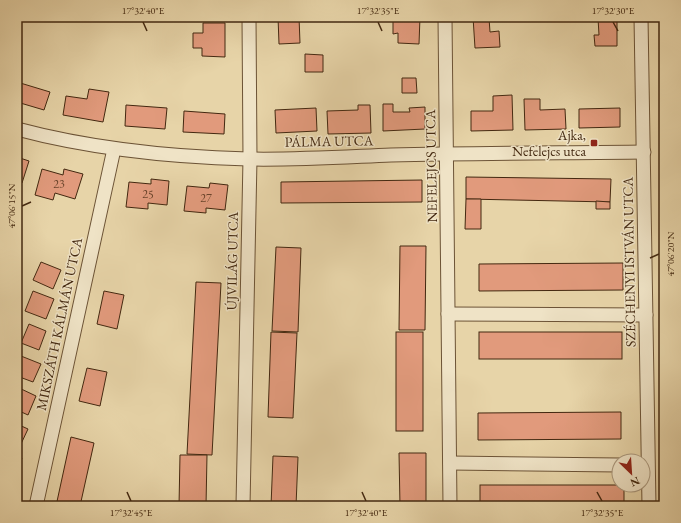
<svg xmlns="http://www.w3.org/2000/svg" width="681" height="523" font-family="'EB Garamond',serif">
<style>
.building{fill:#e19a7c;stroke:#432810}
.lines{fill:none;stroke-linecap:round;stroke-linejoin:round}
.minor-casing{stroke:#6c5336;stroke-width:15}
.minor{stroke:#efe3c6;stroke-width:13}
.ticks{fill:none;stroke:#432810;stroke-width:1.5}
.poi-dot{fill:#8f2418;stroke:#efe3c6;stroke-width:1.5}
.labels{text-anchor:middle;stroke-width:3;stroke-linejoin:round;paint-order:stroke}
.number-label{font-size:12px;fill:#6a442b}
.poi-label{font-size:14px;fill:#432810;stroke:#efe3c6;text-anchor:end}
.street-label{font-size:14px;fill:#432810;stroke:#efe3c6}
.neatline{fill:none;stroke:#432810;stroke-width:1.5}
.ticks-label{font-size:10px;text-anchor:middle;fill:#432810}
</style>
<rect width="100%" height="100%" fill="#e7d4a8"/>
<filter id="stains"><feTurbulence type="fractalNoise" baseFrequency=".005" numOctaves="4"/><feColorMatrix values="0 0 0 0 .2 0 0 0 0 .09 0 0 0 0 .02 0 0 0 .5 -.17"/></filter>
<radialGradient id="worn" r=".72"><stop offset=".6" stop-color="#630" stop-opacity="0"/><stop offset="1" stop-color="#630" stop-opacity=".3"/></radialGradient>
<g class="building">
<path d="M278,17h21l1,26 -21,1z"/>
<path d="M399,17h21l-1,27 -21,-1v-10l-5,1v-15h6z"/>
<path d="M473,17h26l-10,1 1,14 9,-1 1,16 -25,1z"/>
<path d="M595,17h22v29h-22l-1,-11h5l-1,-17z"/>
<path d="M203,23h22v34l-23,-1v-8h-9v-15h10z"/>
<path d="M305,54l18,1v17h-18z"/>
<path d="M402,78h14l1,15h-15z"/>
<path d="M17,82l33,10 -6,18 -27,-8z"/>
<path d="M89,89l20,3 -6,30 -40,-7 3,-19 21,3z"/>
<path d="M512,95l1,35 -42,1v-20h22v-15z"/>
<path d="M524,99h16v11l25,-1 1,20 -41,1z"/>
<path d="M383,104h10v8h17l-1,-4 16,-1v22l-42,2z"/>
<path d="M126,105l41,3 -2,21 -40,-3z"/>
<path d="M358,105h12l1,28 -43,1 -1,-23 31,-1z"/>
<path d="M316,108l1,23 -41,2 -1,-23z"/>
<path d="M620,108v19l-41,1v-19z"/>
<path d="M184,111l41,3 -1,20 -41,-2z"/>
<path d="M17,157l12,4 -7,22 -5,-1z"/>
<path d="M42,169l21,6 1,-6 19,5 -8,25 -20,-6 -2,7 -18,-5z"/>
<path d="M466,177l145,2 -1,23 -144,-3z"/>
<path d="M151,179l18,2 -2,24 -19,-2v6l-22,-2 3,-25 22,2z"/>
<path d="M422,180v22l-141,1v-21z"/>
<path d="M210,183l18,2 -3,25 -19,-2v5l-22,-2 3,-25 22,2z"/>
<path d="M466,199h15v30h-16z"/>
<path d="M596,201l14,1v7h-14z"/>
<path d="M400,246h26l-1,84h-26z"/>
<path d="M276,247l25,1 -3,84 -26,-1z"/>
<path d="M41,262l20,8 -8,19 -20,-9z"/>
<path d="M623,263v27l-144,1v-27z"/>
<path d="M196,282l25,1 -9,172 -25,-1z"/>
<path d="M33,291l21,8 -8,20 -21,-8z"/>
<path d="M104,291l20,4 -7,34 -20,-5z"/>
<path d="M29,324l17,7 -7,19 -18,-7z"/>
<path d="M271,332l26,1 -4,85 -25,-1z"/>
<rect x="396" y="332" width="27" height="99"/>
<rect x="479" y="332" width="143" height="27"/>
<path d="M21,356l20,8 -8,18 -16,-6v-11z"/>
<path d="M87,368l20,4 -7,34 -21,-5z"/>
<path d="M17,387l19,9 -8,19 -11,-5z"/>
<path d="M621,412v27l-143,1v-27z"/>
<path d="M17,424l11,5 -8,17 -3,-2z"/>
<path d="M71,437l23,6 -14,63h-24z"/>
<path d="M399,453h27v53h-26z"/>
<path d="M17,455l5,3 -5,10z"/>
<path d="M180,455h27l-1,51h-27z"/>
<path d="M273,456l25,1 -2,49h-25z"/>
<rect x="480" y="485" width="144" height="21"/>
</g>
<g class="lines">
<g class="minor-casing">
<g id="minor">
<path d="M445,17l5,489"/>
<path d="M641,17l8,489"/>
<path d="M17,129c75,20 154,28 231,30 48,1 95,-2 143,-4 84,-2 168,-2 253,-3"/>
<path d="M448,314l198,1"/>
<path d="M450,463l169,2"/>
<path d="M36,506l78,-357"/>
<path d="M243,506l7,-347 -1,-142"/>
</g>
</g>
<use href="#minor" class="minor"/>
</g>
<path class="ticks" d="M143,22l4,9M378,22l4,9M613,22l5,9M22,206l9,-4M650,258l9,-4M127,492l4,9M362,492l4,9M597,492l5,9"/>
<rect class="poi-dot" x="590" y="139" width="8" height="8" rx="2"/>
<g class="labels">
<g class="number-label">
<text x="59" y="188">23</text>
<text x="148" y="198">25</text>
<text x="206" y="202">27</text>
</g>
<g class="poi-label">
<text x="586" y="140">Ajka,<tspan x="586" dy="16">Nefelejcs utca</tspan></text>
</g>
<g class="street-label">
<text transform="translate(329 141) rotate(-1)" y="5">PÁLMA UTCA</text>
<text transform="translate(431 166) rotate(-91)" y="5">NEFELEJCS UTCA</text>
<text transform="translate(232 261) rotate(-89)" y="5">ÚJVILÁG UTCA</text>
<text transform="translate(629 262) rotate(-91)" y="5">SZÉCHENYI ISTVÁN UTCA</text>
<text transform="translate(59 324) rotate(-78)" y="5">MIKSZÁTH KÁLMÁN UTCA</text>
</g>
</g>
<rect width="681" height="523" fill="none" stroke="#e7d4a8" stroke-width="44"/>
<g transform="translate(631 473) rotate(155)"><circle r="19" fill="#efe3c6" stroke="#aa987d"/>
<path d="M0-3L7 15L0 10L-7 15Z" fill="#8f2418"/>
<text y="-6" font-size="11" font-weight="bold" text-anchor="middle" fill="#432810">N</text>
</g>
<rect x="22" y="22" width="637" height="479" class="neatline"/>
<g class="ticks-label">
<text x="143" y="14">17°32'40"E</text>
<text x="378" y="14">17°32'35"E</text>
<text x="613" y="14">17°32'30"E</text>
<text transform="translate(11 206) rotate(-90)" y="4">47°06'15"N</text>
<text transform="translate(670 254) rotate(-90)" y="4">47°06'20"N</text>
<text x="131" y="516">17°32'45"E</text>
<text x="366" y="516">17°32'40"E</text>
<text x="602" y="516">17°32'35"E</text>
</g>
<rect width="100%" height="100%" filter="url(#stains)"/>
<rect width="100%" height="100%" fill="url(#worn)"/>
</svg>
